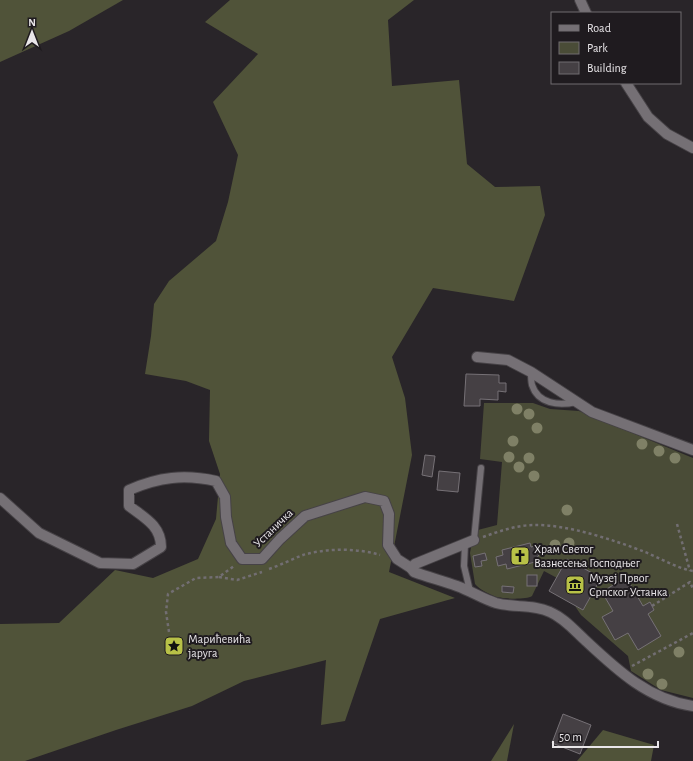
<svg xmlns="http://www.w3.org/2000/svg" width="693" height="761" font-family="'Alegreya Sans',sans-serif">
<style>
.green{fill:#4a4c37}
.forest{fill:#505339}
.building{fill:#454044;stroke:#767176}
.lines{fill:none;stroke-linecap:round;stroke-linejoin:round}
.lane-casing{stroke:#464246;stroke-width:8}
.street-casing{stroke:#464246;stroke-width:12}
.path{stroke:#726e72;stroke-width:2.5;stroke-dasharray:3 3;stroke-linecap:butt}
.lane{stroke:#757075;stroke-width:6}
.street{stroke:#757075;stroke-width:10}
.tree{fill:#7f8066}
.labels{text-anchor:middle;stroke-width:4;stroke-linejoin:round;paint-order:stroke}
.street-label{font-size:12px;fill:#e9e6e9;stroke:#1f1b1f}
.poi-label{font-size:12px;fill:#e9e6e9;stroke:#1f1b1f;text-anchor:start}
</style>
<rect width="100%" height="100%" fill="#292529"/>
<path class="green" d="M484,403h49l17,6 29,2 114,47v240l-32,-8 -30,-19 -3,-15 -47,-41 -6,-9 8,4 18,-32h-44l-13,-7 -12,25c-6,4 -31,3 -38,0 -7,-3 -15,-7 -19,-12l-5,-31 4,-22 23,-6 5,-63 -22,-3z"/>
<g class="forest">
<path d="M0,0h123l-54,31 -69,31z"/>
<path d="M230,0h184l-26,20 4,66 67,-6 8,84 28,23 45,-1 5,29 -31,86 -81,-13 -41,69 13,41 7,57 -23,117 66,26 -75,21 -35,102 -24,4 5,-65 -82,21 -52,25 -76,24 -91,31h-25v-137l59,-1 56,-53 38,8 45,-19 18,-40 4,-45 -11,-33 1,-51 -24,-9 -41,-7 6,-38 3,-32 15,-23 47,-40 12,-39 10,-47 -25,-53 45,-48 -53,-32z"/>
<path d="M514,724l-7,37h-16z"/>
<path d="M603,730l51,15 -3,16h-74z"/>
</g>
<g class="building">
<path d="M466,374l33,1v8h7v9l-8,-1v9l-18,-1v7h-16z"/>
<path d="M425,455l10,1 -3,21 -10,-2z"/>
<path d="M439,471l21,2 -2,19 -21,-2z"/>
<path d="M530,543l1,4 4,-1 4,3 1,4 -3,5 -3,1 1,3 -28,7 -1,-5 -8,2 -2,-9 7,-2 -1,-5z"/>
<path d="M485,553l2,7 -6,1 1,5 -7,1 -2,-11z"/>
<path d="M567,559l34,19 -18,32 -34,-19z"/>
<rect x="527" y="575" width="10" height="11"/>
<path d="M626,577l17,29 7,-4 4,8 -6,4 13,22 -23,14 -10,-17 -13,7 -13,-23 11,-6 -11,-19z"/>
<path d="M502,586l12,1 -1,6 -11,-1z"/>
<path d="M563,714l28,11 -11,29 -28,-11z"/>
</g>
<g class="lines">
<g class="lane-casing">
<g id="lane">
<path d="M531,372c0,4 0,9 1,13 6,19 27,21 44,17"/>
<path d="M474,540l7,-72"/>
<path d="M465,544l-1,22 6,25"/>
</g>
</g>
<g class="street-casing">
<g id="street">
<path d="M580,0l6,13"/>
<path d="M626,83l22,34 19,17 26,14"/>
<path d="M477,357l31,3 23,12 61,40 101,38"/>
<path d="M0,498l39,35 61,30 33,1 28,-17c0,-21 -16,-29 -32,-41v-16c30,-13 55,-16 87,-9l9,16 1,20 5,26 11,16h20l18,-20 25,-23 60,-19 19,4 5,13 -1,31 9,14 14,9"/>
<path d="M474,540l-59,24 -4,4 3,4c14,5 29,9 43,14 14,5 26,13 39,17 18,5 37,1 54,9 14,6 25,19 36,29 31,29 63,59 107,65"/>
</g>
</g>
<g class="path">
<path d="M677,524l13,47"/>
<path d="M483,537c17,-6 34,-12 51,-12 32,-1 80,15 111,27 15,6 31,16 48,19"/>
<path d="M269,569c12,-4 23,-10 34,-14 24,-7 54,-7 77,0"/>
<path d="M219,577l18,3 25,-8"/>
<path d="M652,606l38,-24 3,7"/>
<path d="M169,632l-3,-20 2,-18 28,-16 23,-1 15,-11"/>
<path d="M632,666l61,-33"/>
</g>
<use href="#lane" class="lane"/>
<use href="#street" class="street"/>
</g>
<g class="tree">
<circle cx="517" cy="409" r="5.5"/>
<circle cx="529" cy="414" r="5.5"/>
<circle cx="537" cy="428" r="5.5"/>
<circle cx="513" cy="441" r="5.5"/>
<circle cx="642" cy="444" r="5.5"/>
<circle cx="659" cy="451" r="5.5"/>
<circle cx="509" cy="457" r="5.5"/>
<circle cx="529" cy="458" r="5.5"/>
<circle cx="675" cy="458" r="5.5"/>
<circle cx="519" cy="467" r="5.5"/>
<circle cx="534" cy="476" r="5.5"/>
<circle cx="567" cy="510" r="5.5"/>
<circle cx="569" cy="543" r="5.5"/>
<circle cx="555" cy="545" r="5.5"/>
<circle cx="679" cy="652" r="5.5"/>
<circle cx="648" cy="674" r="5.5"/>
<circle cx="662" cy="684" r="5.5"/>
</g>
<defs>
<g id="church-square" transform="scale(1)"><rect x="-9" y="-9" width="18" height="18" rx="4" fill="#b8c147" stroke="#1f1b1f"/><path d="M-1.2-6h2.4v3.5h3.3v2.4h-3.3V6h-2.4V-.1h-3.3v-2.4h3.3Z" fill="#111"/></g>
<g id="museum-square" transform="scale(1)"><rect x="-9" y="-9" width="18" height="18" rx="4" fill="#b8c147" stroke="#1f1b1f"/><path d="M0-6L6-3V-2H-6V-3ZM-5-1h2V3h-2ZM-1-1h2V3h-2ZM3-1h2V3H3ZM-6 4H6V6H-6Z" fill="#111"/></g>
<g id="sight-square" transform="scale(1)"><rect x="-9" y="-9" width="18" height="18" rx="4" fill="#b8c147" stroke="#1f1b1f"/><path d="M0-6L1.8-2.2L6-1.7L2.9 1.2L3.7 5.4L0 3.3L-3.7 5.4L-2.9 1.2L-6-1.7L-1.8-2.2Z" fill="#111"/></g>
</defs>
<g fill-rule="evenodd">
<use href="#church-square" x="520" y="556"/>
<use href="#museum-square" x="575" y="585"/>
<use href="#sight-square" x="174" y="646"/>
</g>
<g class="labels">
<g class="street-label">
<text transform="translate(273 528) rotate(-44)" y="4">Устаничка</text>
</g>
<g class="poi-label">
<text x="534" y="553">Храм Светог<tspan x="534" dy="14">Вазнесења Господњег</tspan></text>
<text x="589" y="582">Музеј Првог<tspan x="589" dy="14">Српског Устанка</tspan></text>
<text x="188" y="643">Марићевића<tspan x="188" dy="14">јаруга</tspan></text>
</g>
</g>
<rect x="551" y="12" width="130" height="72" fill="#1f1b1f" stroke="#706c70"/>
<rect x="559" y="25" width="20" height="6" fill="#757075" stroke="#706c70"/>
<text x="587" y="32" font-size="12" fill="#e9e6e9">Road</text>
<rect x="559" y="42" width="20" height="12" fill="#4a4c37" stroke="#706c70"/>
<text x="587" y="52" font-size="12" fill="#e9e6e9">Park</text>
<rect x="559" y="62" width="20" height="12" fill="#454044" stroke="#706c70"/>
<text x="587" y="72" font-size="12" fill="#e9e6e9">Building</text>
<g transform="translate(32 32)" stroke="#1f1b1f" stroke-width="3" paint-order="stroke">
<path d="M0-3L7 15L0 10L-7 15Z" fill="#e9e6e9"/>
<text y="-6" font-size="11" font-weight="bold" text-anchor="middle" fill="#e9e6e9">N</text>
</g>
<path d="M553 741v6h105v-6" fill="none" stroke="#e9e6e9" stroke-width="2"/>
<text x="559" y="741" font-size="12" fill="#e9e6e9" stroke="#1f1b1f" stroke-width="3" paint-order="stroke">50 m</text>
</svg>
